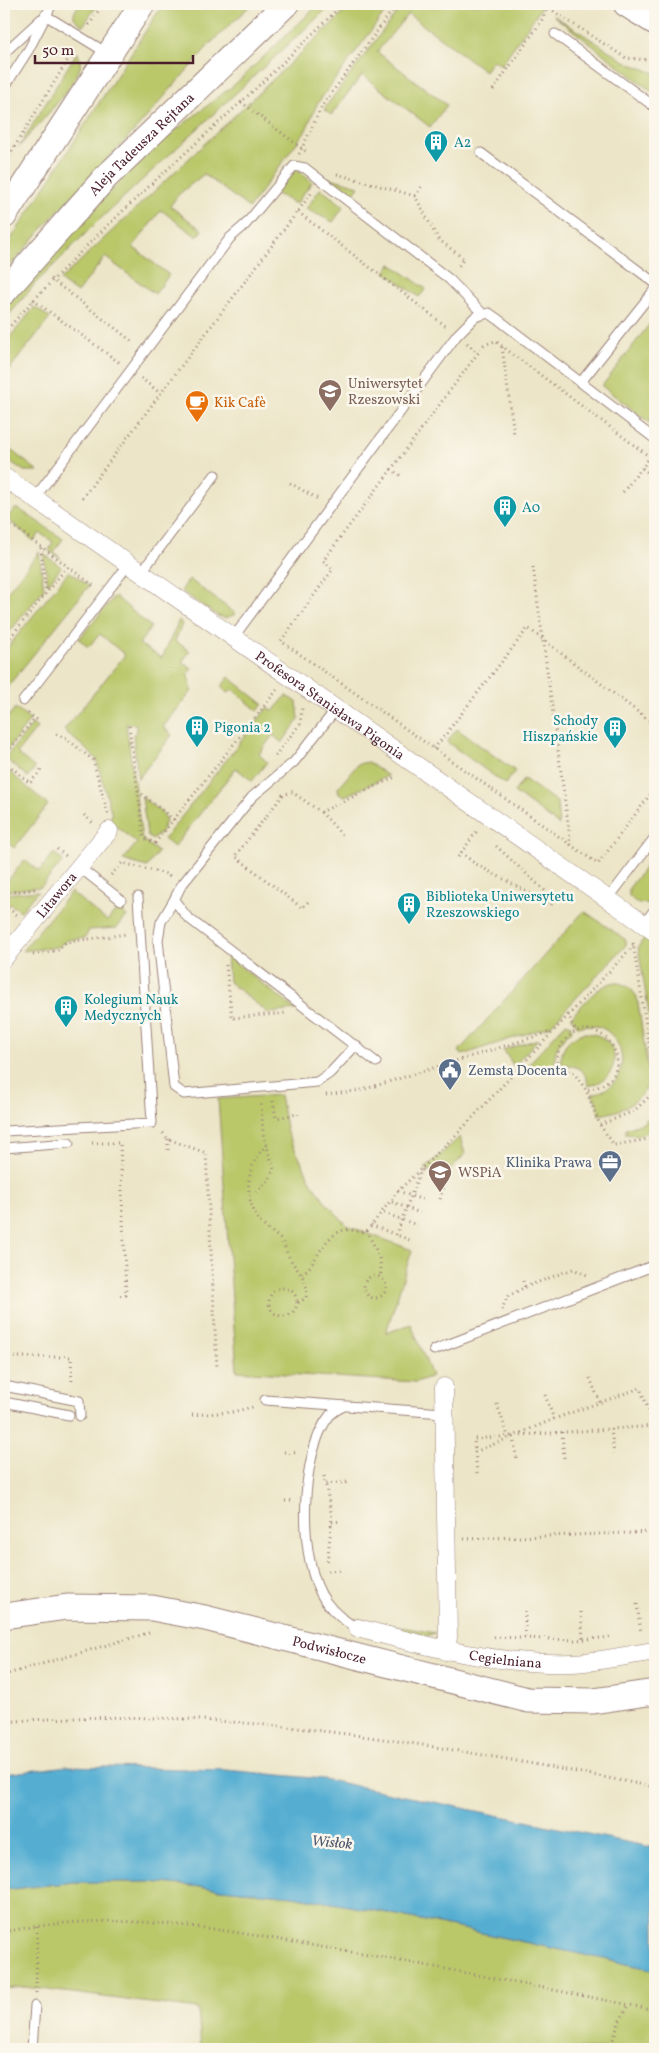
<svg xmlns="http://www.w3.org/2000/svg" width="659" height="2053" font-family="Vollkorn,serif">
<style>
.grass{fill:#bac86a;stroke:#82744a}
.water{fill:#54aed2;stroke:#4f667e}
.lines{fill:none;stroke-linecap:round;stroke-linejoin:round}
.lane-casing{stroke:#9b8279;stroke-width:11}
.street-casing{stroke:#9b8279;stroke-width:19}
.secondary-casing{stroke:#9b8279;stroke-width:27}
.path{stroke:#9b8279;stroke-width:3;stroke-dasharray:1 4;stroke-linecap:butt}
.lane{stroke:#fff;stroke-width:9}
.street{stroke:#fff;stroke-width:18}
.secondary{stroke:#fff;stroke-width:25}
.labels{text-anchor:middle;stroke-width:5;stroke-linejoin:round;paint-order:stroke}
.culture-label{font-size:14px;fill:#0d838f;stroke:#fbf7ec;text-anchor:start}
.street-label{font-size:14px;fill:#4a1f2b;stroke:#fbf7ec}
.education-label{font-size:14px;fill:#785e54;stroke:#fbf7ec;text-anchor:start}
.food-label{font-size:14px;fill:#c56008;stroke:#fbf7ec;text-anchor:start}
.service-label{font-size:14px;fill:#4e5e75;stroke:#fbf7ec;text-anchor:start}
.water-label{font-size:15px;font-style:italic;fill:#4e586e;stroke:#fbf7ec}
</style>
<rect width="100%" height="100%" fill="#fbf7ec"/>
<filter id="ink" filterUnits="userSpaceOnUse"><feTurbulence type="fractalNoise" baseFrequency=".02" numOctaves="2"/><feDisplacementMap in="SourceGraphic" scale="10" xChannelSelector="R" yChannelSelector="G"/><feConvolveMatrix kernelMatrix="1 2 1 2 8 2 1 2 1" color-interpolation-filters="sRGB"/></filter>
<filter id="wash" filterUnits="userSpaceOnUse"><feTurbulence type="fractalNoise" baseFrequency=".0096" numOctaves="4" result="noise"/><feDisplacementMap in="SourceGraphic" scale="20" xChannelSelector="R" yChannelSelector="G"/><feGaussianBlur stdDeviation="1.12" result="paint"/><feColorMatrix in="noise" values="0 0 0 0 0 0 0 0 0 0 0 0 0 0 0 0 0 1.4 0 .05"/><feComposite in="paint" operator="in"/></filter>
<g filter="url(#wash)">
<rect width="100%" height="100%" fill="#ece5c7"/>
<g class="grass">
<path d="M79,4h19l-15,22 -9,-8v-5z"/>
<path d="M163,4h89l-42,40 -73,84 -83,87 -50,58v-23z"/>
<path d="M319,4h13l-235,218 -63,63 -30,36v-12l35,-43 110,-115 85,-66z"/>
<path d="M353,4h38l-74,100 -11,26 -57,78 -45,-34 -25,20 -9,12 32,24 -5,7 -36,-27 -28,37 36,28 -14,19 -50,-37 -28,36 -17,-13z"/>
<path d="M403,4h133l5,4 -40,57 -8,-5 -8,11 -77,-57 -31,38 70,53 -17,22 -68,-52 -31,40 -7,-6z"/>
<path d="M553,15l75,48 27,10v21z"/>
<path d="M77,52c3,5 4,11 3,16 -8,23 -45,59 -61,79z"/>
<path d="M297,170l15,12 -16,22 -23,-12 17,-21z"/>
<path d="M330,178l29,8 -9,13 -24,-19z"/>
<path d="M320,189l24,17 -11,16 -27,-13z"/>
<path d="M391,264l35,25 -7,8 -34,-25z"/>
<path d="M35,307l15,11 -46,58v-32z"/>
<path d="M655,317v110l-53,-41z"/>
<path d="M4,445l34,26h-14l-20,-14z"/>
<path d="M15,509h4l44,30 -9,12 7,8 -12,-8 4,-9 -13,-9 -6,8 -28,-23z"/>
<path d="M39,552l5,37 -40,50v-43z"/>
<path d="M43,553l18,14 -13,17z"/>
<path d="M69,571l20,15 -85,105v-39z"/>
<path d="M189,579l47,35 -11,4 -7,-2 -37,-25z"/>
<path d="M115,596l36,31 -12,17 23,14 17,-38 3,4 -7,17 15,10 -8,11 10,7 -4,5 4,17 -29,36 9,8 -34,44 -5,-45 4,-1 -1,-9h-10l16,115 16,13 -11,15 -24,-7 14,-17 -28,-23 3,-5 -16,-57 -32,-28 61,-75 -25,-21 -12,13 -9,-8z"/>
<path d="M229,677l34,27 -5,7 -26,-22 -4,4 -7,-6z"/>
<path d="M286,696l11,6 2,17 -17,24 -9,-8 -14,19 8,8 -15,19 -16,-13 -62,79 -10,-8 104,-132 5,4z"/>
<path d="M15,708l15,12 -26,34v-32z"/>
<path d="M33,724l4,4 -20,25 18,15 -7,9 -23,-19z"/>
<path d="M457,729l58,42 -10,13 -58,-42z"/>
<path d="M368,762l20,14 -43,20 -6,-2 -1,-6 20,-24z"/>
<path d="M4,767l44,38 -34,43 -10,-9z"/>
<path d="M524,779l33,23 2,23 -45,-33z"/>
<path d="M142,797l21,17 3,7 -5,11 -9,8 -5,-5z"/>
<path d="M54,853l9,8 -22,26 -37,4v-9l2,1 18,-23 15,11z"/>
<path d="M655,854v40l-7,9 -10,1 -9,-8v-8z"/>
<path d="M38,891l-17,20 -17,-10v-7z"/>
<path d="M71,892l36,29 11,-12 9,7 -10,12 -28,2 -4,8 -18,2 -9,7 -36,4z"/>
<path d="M584,911l42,29v5l-76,81 -88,29 -3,-4z"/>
<path d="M645,937l10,7v81h-4l-13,-78z"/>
<path d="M227,956l69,54 -28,3 -39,-31z"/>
<path d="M615,982c11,2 16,6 22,15l13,85c-12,21 -26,29 -51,33l-2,-12 -5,-9c50,-9 31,-81 -14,-67l-7,-10c13,-13 25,-31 44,-35z"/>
<path d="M566,1023l5,2 1,6c-13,8 -19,20 -17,36l-7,6 -10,-7 -10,-1z"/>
<path d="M584,1033c38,0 41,46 4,53 -1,-16 -12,-21 -27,-22 -1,-16 7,-27 23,-31z"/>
<path d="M538,1039l-24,27 -11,-16z"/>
<path d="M280,1095l7,38 24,48 17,24 20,21 64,24 -26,83 25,-9 21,52 -16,6 -179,-11 -19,-272z"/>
<path d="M655,1111v18l-16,6 -13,-1v-5l17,-6z"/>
<path d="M460,1137l5,17 -23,25 -17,-11z"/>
<path d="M350,1618l85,15 -12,4 -57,-9z"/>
<path d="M74,1882h77l142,14 95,17 267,57v79h-454l-3,-40 -173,-22 -21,2v-99z"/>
</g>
<path class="water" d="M67,1766l159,4 97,9 332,69v122l-267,-57 -95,-17 -142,-14h-77l-70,8v-116z"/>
</g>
<g filter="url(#ink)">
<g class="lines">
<g class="lane-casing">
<g id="lane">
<path d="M45,15l62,38"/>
<path d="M555,34l100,73"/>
<path d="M4,53l37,-34"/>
<path d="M4,88l25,-39 23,-45"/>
<path d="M481,153l174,130"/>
<path d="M581,382l74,-93"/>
<path d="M4,493l7,-10"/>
<path d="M34,499l196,-261 16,-14 48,-58 11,2 144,111 34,35"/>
<path d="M140,574l75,-99"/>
<path d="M233,638l224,-303 18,-18 14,-4 10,7 156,119"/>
<path d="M23,701l105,-136"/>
<path d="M337,708l-43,54 -42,35 -71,89 -7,14 13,17 189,145"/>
<path d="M79,867l42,33"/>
<path d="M608,899l47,-62"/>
<path d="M174,900l-13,22 -3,18 16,147 10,7 133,-12 13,-9 26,-28"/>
<path d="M644,924l11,-15"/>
<path d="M4,1131l148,-8 -14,-226"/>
<path d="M4,1148l65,-5"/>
<path d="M434,1350l221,-85"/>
<path d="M4,1386l75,15 1,15"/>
<path d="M265,1400l178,13"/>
<path d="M4,1402l65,13"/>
<path d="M342,1407c-4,2 -9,5 -12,8 -31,38 -33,148 -4,187 9,12 19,20 32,26"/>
<path d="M32,2049l3,-43"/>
</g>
</g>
<g class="street-casing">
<g id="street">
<path id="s1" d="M4,477l651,455"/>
<path id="s2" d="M4,958l105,-127"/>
<path d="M444,1387l4,250 -2,14"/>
<path id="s3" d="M358,1628c71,19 140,37 214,35 28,-1 56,-8 83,-12"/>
</g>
</g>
<g class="secondary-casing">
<g id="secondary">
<path d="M626,4l29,18"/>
<path d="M4,216l138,-212"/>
<path id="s4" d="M4,292l101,-114 181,-174"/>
<path id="s5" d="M4,1616l63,-9 85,1 53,10 323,82 65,1 62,-9"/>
</g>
</g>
<g class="path">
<path d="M546,4l10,9 70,45 22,2 7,4"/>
<path d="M89,25l14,-21"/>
<path d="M493,90l48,-68 5,-11v-7"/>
<path d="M241,102l67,51"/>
<path d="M299,154l23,-48 75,-102"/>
<path d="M4,164l70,-114"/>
<path d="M337,174l78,22 23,43 26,20 -7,9"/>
<path d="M415,196l8,-12"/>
<path d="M298,212l149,115"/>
<path d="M51,279l82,63"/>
<path d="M33,300l87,63"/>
<path d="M4,333c73,-83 154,-155 235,-229 36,-33 70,-67 104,-100"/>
<path d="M467,343l11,10"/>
<path d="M502,347l12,87"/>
<path d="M141,378l19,15"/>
<path d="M391,469l10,7"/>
<path d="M655,478l-13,-10 8,-11 -155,-116 -11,4 -161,216 10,8 -52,72 317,223 57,-76"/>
<path d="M290,483l28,16"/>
<path d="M623,492l19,-24"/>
<path d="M82,498l231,-307"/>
<path d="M4,519l90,67"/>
<path d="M41,548l5,44"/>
<path d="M533,567l38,278"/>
<path d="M4,645l63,-78"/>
<path d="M28,713l12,9"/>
<path d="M4,715l6,-8"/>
<path d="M129,726l15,112 11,5 122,-153"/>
<path d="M56,734l10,4 27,22 15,54"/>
<path d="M434,749l94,-121 127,97"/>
<path d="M4,756l31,-38"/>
<path d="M275,756l25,-32 2,-16"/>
<path d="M4,761l26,22 11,-13"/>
<path d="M138,791l36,29"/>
<path d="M321,812l22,24"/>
<path d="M84,815l9,8"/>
<path d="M57,849l9,7"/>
<path d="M461,852l13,11 77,42 4,-5 -59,-54"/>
<path d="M458,857l19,-26"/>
<path d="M111,875l11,-12 45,11 4,4"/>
<path d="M4,893l31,-4"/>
<path d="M308,902l-6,6 -67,-52 48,-61 9,-3 29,20 76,-36"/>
<path d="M4,905l13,10"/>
<path d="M633,943l22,137"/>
<path d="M33,955l26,-5 7,-8 61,-8"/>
<path d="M226,965l6,53 55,-5"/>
<path d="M568,1014l8,18"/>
<path d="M521,1066l28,10 17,-6 8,3 12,17 14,35 14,20 41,-7"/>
<path d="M559,1072c-3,-12 -3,-22 6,-32 34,-38 86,39 21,50"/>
<path d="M326,1095l36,-5 188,-58"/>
<path d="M273,1101l3,17 22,-4v1"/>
<path d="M600,1125l34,-14 21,-20"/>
<path d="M163,1133l5,6 38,14 11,215"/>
<path d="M92,1143h28l6,152 -9,1"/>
<path d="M267,1145c-22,20 -24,53 -7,77 6,7 15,11 21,18 4,5 5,12 8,17 8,15 21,22 17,41l-10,6"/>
<path d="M168,1150v-11"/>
<path d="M398,1191l25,9"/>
<path d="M256,1192l13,-12 5,-11 -11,-35 -2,-32"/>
<path d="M440,1199l4,-14 -23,-16 39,-38 176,-188"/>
<path d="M392,1202l28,11"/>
<path d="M384,1213l33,12"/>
<path d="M371,1225l41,16"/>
<path d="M367,1231l31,-40 23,-22"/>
<path d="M396,1235l25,-66"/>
<path d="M302,1274c16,-11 19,-37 42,-44 8,-2 15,4 23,1 6,14 17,29 13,46"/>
<circle cx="375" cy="1287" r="11"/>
<path d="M525,1287l48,-18 14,6"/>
<circle cx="283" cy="1302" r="14"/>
<path d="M502,1310l5,-13 18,-10 -3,-9"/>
<path d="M4,1357h67l1,26"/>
<path d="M590,1378l10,25"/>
<path d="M545,1395l9,24"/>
<path d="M497,1404l11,32"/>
<path d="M192,1415l40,-3 21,-5"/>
<path d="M611,1429l3,25"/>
<path d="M562,1432l2,26"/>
<path d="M521,1435l134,-9"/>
<path d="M513,1437l4,24"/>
<path d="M284,1452l13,1"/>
<path d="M475,1452l79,-33 86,-31 15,38"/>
<path d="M477,1473l-3,-34 38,-3"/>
<path d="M324,1476l8,42 -5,46"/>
<path d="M326,1484l24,-2"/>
<path d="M285,1501h7"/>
<path d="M332,1522l10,-1"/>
<path d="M464,1539l191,-7"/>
<path d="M328,1571l14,-1"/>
<path d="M637,1604l4,29"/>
<path d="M525,1611v27"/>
<path d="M581,1612l2,27"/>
<path d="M494,1637l82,3 37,-3"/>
<path d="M4,1675l148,-43"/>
<path d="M4,1722c218,-19 437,24 651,65"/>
<path d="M4,1932c116,-24 214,-3 329,17 108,18 215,40 322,61"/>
<path d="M36,1993l1,-67"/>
<path d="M610,2049l9,-27 10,-17"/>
<path d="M619,2049l11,-4 25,4"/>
</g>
<use href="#lane" class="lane"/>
<use href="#street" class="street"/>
<use href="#secondary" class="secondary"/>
</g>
</g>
<defs>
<g id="building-pin" transform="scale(1.25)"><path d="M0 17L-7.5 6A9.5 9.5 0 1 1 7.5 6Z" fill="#0f9aa8" stroke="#fbf7ec"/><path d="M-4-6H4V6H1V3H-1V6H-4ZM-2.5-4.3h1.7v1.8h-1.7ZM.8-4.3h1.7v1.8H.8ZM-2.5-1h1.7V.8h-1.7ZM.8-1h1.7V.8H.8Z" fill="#fff"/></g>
<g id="university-pin" transform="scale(1.25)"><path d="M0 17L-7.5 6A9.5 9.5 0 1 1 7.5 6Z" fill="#8d6e63" stroke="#fbf7ec"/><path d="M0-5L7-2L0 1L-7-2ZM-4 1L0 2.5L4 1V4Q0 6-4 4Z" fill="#fff"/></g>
<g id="cafe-pin" transform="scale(1.25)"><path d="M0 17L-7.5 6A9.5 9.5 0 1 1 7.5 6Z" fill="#e8710a" stroke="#fbf7ec"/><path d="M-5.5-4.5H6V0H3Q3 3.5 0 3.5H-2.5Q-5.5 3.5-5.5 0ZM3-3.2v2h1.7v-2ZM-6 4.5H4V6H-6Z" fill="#fff"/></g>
<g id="civic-pin" transform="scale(1.25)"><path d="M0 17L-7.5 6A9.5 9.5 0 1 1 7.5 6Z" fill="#5c6f8a" stroke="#fbf7ec"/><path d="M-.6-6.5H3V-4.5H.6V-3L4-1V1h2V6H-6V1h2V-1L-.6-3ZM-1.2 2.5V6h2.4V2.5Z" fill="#fff"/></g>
<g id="office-pin" transform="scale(1.25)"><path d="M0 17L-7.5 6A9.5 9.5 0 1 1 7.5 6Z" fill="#5c6f8a" stroke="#fbf7ec"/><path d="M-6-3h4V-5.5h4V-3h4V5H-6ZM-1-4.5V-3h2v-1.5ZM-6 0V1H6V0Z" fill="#fff"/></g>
</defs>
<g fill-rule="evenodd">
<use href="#building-pin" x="436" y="142"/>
<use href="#university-pin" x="330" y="391"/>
<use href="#cafe-pin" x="197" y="402"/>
<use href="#building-pin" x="505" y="507"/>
<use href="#building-pin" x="197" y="727"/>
<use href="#building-pin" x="615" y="728"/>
<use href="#building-pin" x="409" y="904"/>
<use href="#building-pin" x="66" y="1007"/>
<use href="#civic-pin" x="450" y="1070"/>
<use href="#office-pin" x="610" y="1162"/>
<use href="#university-pin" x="440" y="1172"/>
</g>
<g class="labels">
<g class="culture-label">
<text x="454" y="147">A2</text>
<text x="522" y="512">A0</text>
<text x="598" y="725" text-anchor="end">Schody<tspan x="598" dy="16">Hiszpańskie</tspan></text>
<text x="214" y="732">Pigonia 2</text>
<text x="426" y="901">Biblioteka Uniwersytetu<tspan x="426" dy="16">Rzeszowskiego</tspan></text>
<text x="84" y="1004">Kolegium Nauk<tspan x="84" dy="16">Medycznych</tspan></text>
</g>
<g class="street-label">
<text dy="5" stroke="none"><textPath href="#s4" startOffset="202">Aleja Tadeusza Rejtana</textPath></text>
<text dy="5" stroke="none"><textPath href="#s1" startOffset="398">Profesora Stanisława Pigonia</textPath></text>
<text dy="5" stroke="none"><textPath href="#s2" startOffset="82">Litawora</textPath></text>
<text dy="5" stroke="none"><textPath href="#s5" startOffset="331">Podwisłocze</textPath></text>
<text dy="5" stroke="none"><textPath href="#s3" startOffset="151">Cegielniana</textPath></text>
</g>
<g class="education-label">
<text x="348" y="388">Uniwersytet<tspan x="348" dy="16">Rzeszowski</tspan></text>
<text x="458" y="1177">WSPiA</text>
</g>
<g class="food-label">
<text x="214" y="407">Kik Cafè</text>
</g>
<g class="service-label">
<text x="468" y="1075">Zemsta Docenta</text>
<text x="592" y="1167" text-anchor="end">Klinika Prawa</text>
</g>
<g class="water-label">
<text transform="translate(332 1842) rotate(5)" y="5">Wisłok</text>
</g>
</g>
<rect width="659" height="2053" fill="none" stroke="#fbf7ec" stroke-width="20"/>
<path d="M35 55v8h158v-8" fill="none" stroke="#4a1f2b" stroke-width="2.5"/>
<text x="42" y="55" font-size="15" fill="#4a1f2b" stroke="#fbf7ec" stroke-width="4" paint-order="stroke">50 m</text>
</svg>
